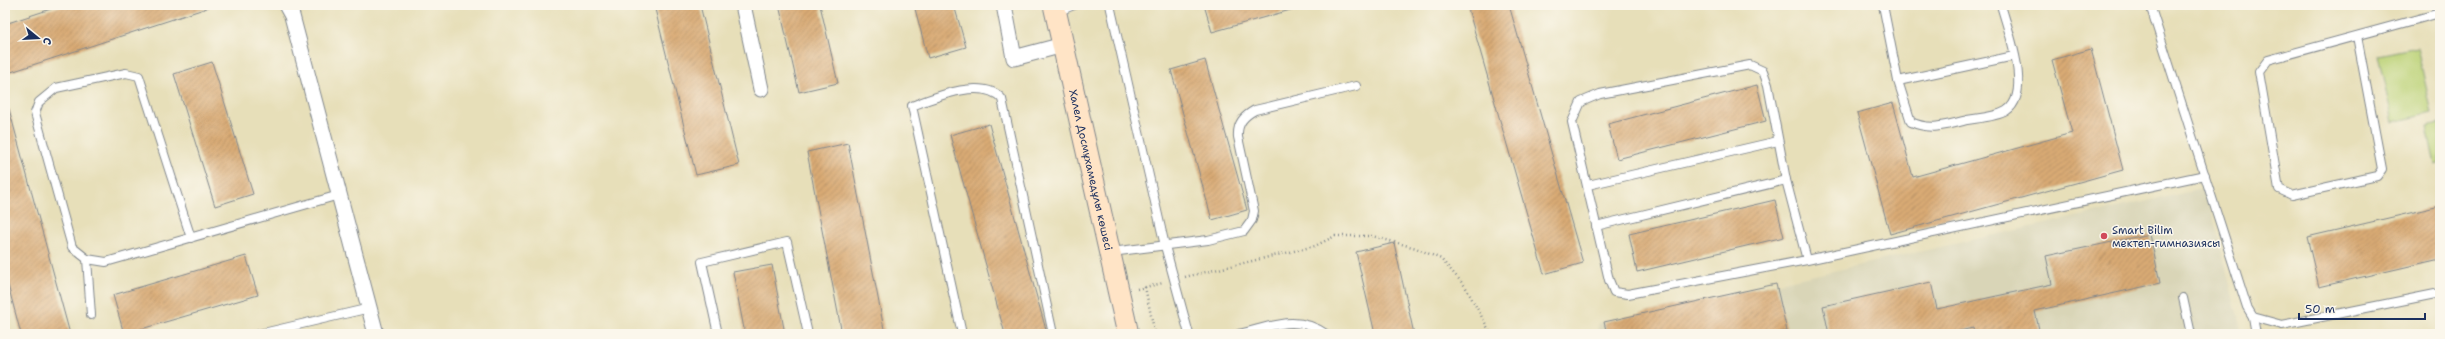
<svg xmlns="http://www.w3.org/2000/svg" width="2445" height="339" font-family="'Shantell Sans',sans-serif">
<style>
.built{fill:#d9d5b7}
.park{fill:#bbd276;stroke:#6b806a}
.building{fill:url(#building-hatch)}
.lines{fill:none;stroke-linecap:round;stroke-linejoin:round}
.lane-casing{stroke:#81878c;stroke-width:10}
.street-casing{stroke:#81878c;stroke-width:17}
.secondary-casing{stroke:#81878c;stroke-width:23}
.path{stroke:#81878c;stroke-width:2.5;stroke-dasharray:1 3;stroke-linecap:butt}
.lane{stroke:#fff;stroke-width:8}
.street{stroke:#fff;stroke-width:15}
.secondary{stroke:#ffe4c6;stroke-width:21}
.poi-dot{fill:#d1495b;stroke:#fbf7ec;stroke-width:1.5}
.labels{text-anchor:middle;stroke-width:3;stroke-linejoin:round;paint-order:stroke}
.street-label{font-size:11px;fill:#1b2f5e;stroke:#fbf7ec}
.poi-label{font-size:11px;fill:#1b2f5e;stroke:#fbf7ec;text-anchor:start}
</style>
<defs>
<pattern id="building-hatch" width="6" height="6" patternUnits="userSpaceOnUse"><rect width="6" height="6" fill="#d9aa74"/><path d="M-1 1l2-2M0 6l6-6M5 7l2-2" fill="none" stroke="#af8b62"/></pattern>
</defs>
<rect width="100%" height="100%" fill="#fbf7ec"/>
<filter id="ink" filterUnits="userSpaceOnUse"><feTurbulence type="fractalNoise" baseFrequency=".025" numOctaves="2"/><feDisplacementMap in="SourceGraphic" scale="8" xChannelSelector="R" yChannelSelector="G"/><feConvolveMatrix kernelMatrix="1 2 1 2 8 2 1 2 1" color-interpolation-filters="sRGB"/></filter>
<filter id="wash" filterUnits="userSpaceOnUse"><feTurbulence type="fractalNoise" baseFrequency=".012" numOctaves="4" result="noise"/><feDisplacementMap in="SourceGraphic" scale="16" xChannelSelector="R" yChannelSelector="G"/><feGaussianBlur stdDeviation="0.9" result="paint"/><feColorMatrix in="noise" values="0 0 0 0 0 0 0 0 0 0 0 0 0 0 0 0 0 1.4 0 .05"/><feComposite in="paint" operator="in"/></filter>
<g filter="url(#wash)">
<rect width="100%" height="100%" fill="#e7dfb9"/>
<path class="built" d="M2206,188l36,146h-646l3,-11z"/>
<g class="park">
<path d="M2417,47l15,66 -39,9 -15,-67z"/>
<path d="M2440,124v39l-5,2 -8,-38z"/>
</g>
<g id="blocks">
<g class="building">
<path d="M63,5h144v3l-202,66v-50z"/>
<path d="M654,5h46l39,160 -43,10z"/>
<path d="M779,5h41l18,78 -39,9z"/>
<path d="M914,5h40l12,42 -38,11z"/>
<path d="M1204,5h89l1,4 -82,23z"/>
<path d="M1467,5h42l74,258 -39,11z"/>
<path d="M2091,49l32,121 -233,64 -33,-121 36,-10 20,74 159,-44 -20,-73z"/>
<path d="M1205,60l42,150 -35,10 -41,-150z"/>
<path d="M212,62l41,132 -38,12 -41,-132z"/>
<path d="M1757,85l9,36 -149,38 -9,-35z"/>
<path d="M9,109l61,225h-49l-16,-60v-164z"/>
<path d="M989,124l57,206 -13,4h-28l-55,-199z"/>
<path d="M848,143l37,191h-43l-35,-182z"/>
<path d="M1775,200l9,37 -147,35 -8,-38z"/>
<path d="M2440,206v53l-121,28 -12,-50z"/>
<path d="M2150,234l10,49 -125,28 5,23h-66l-1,-6 -27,6h-117l-6,-28 108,-24 6,27 115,-25 -6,-28z"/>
<path d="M1394,243l20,91h-39l-19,-82z"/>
<path d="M246,256l12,39 -134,39 -11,-39z"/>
<path d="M772,265l13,69h-40l-12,-62z"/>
<path d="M1776,284l11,47 -14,3h-166l-3,-12z"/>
</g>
</g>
</g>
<g filter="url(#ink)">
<use href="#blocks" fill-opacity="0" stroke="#81878c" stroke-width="1"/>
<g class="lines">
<g class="lane-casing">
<g id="lane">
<path d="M1110,5l55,241 24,88"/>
<path d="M1883,5l15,76 13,41c19,9 37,3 56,-2 12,-2 29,-3 39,-9 27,-17 2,-80 -5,-106"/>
<path d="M2150,5l97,302 6,10 29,8 158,-32"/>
<path d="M1057,12l17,-7"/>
<path d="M2357,36l25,133 -5,7 -85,19 -13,-6 -20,-117 9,-12 172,-47"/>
<path d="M1898,81l116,-25"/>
<path d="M1588,185l190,-44"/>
<path d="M1596,226l190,-46"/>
<path d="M191,238l-52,-162 -13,-3 -70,15 -17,14 -4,11 37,134 15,12 19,3 233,-67"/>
<path d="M1111,252l97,-12 36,-9 8,-11 2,-9 -16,-74c-1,-14 6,-21 17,-27l101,-24"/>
<path d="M87,259l4,56"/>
<path d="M1807,260l-21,-80 -18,-95 -5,-14 -13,-6 -150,29 -19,8 -9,20 37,158 5,12 14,2 179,-34 398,-85"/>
<path d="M2183,298l8,36"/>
<path d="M2253,317l3,17"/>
<path d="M259,334l111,-26"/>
<path d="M718,334l-16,-72 85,-20 21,92"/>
<path d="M962,334l-50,-228c23,-9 71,-29 90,-7l51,235"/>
<path d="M1239,334c32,-7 57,-21 87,0"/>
</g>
</g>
<g class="street-casing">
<g id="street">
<path d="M286,5l6,11 84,318"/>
<path d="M743,5l18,84"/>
<path d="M1004,5l10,53 49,-13"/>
</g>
</g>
<g class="secondary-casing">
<g id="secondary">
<path id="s1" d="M1054,5l74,329"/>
</g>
</g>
<g class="path">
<path d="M1185,277l130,-31 20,-10h37l44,12 25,11 24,27 26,48"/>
<path d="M1145,287l10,47"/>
<path d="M1137,289l26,-6"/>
</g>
<use href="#lane" class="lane"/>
<use href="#street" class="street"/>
<use href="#secondary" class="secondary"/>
</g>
</g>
<circle class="poi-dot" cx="2104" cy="236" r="4"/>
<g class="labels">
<g class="street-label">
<text dy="4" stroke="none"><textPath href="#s1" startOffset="169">Халел Досмұхамедұлы көшесі</textPath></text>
</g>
<g class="poi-label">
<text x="2112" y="234">Smart Bilim<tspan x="2112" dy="13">мектеп-гимназиясы</tspan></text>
</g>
</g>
<rect width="2445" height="339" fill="none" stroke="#fbf7ec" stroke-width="20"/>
<g transform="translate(38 38) rotate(108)" stroke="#fbf7ec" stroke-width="3" paint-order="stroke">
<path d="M0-3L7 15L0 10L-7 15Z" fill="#1b2f5e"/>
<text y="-6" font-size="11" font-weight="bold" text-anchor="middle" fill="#1b2f5e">С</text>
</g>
<path d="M2299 313v6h126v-6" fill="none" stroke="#1b2f5e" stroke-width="2"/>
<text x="2305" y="313" font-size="12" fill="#1b2f5e" stroke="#fbf7ec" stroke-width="3" paint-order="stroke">50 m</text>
</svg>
